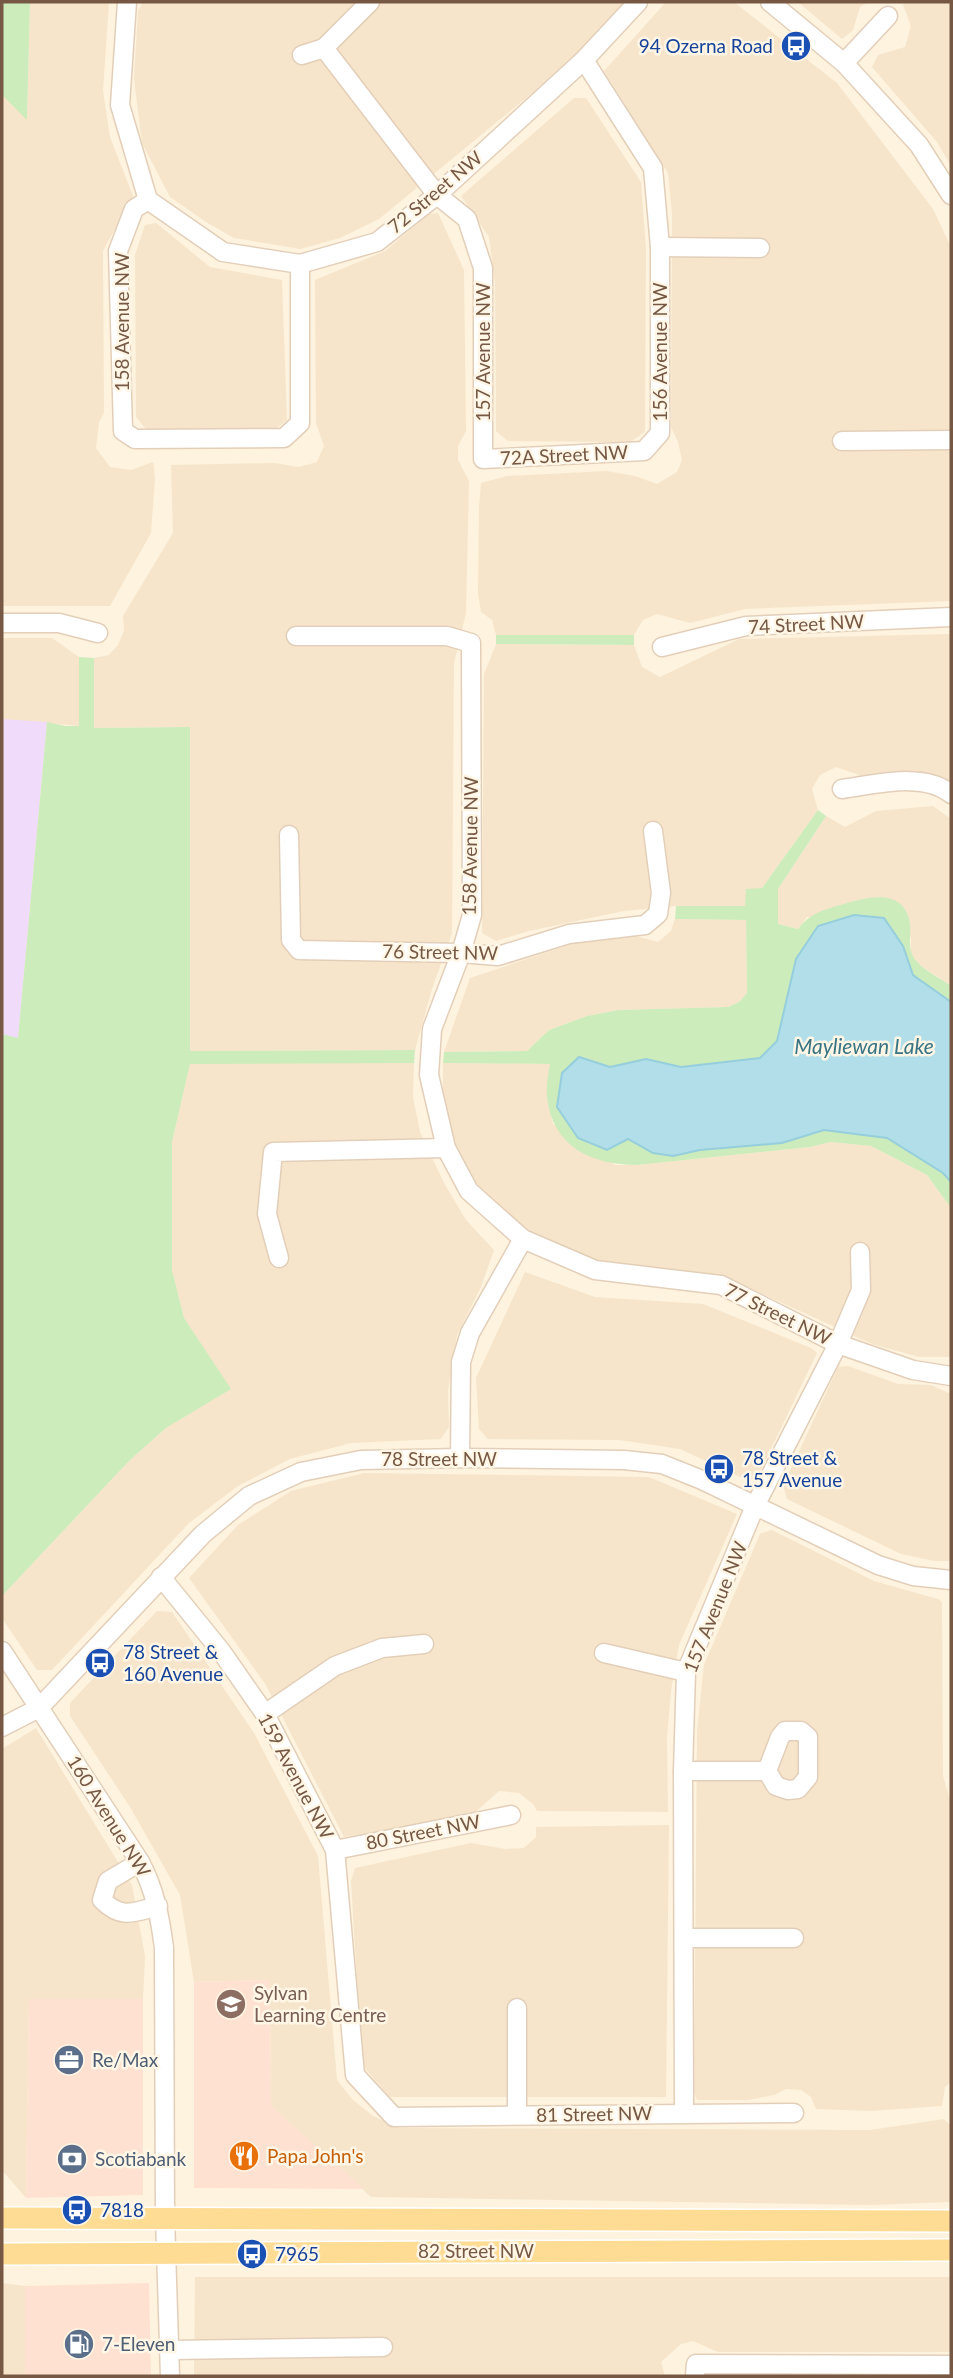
<svg xmlns="http://www.w3.org/2000/svg" width="953" height="2378" font-family="Lato,sans-serif">
<style>
.residential{fill:#f6e5cb}
.commercial{fill:#ffe1d1}
.education{fill:#f0dbfa}
.green{fill:#cdecbc}
.water{fill:#b1dee9;stroke:#96cedc;stroke-width:2}
.lines{fill:none;stroke-linecap:round;stroke-linejoin:round}
.minor-casing{stroke:#e3cfb9;stroke-width:21}
.major-casing{stroke:#fff;stroke-width:24}
.minor{stroke:#fff;stroke-width:18}
.major{stroke:#ffdc94;stroke-width:21}
.labels{text-anchor:middle;stroke-width:5;stroke-linejoin:round;paint-order:stroke}
.transit-label{font-size:19px;fill:#164399;stroke:#fff6e6;text-anchor:start}
.street-label{font-size:19px;fill:#765844;stroke:#fff6e6}
.education-label{font-size:19px;fill:#785e54;stroke:#fff6e6;text-anchor:start}
.service-label{font-size:19px;fill:#4e5e75;stroke:#fff6e6;text-anchor:start}
.food-label{font-size:19px;fill:#c56008;stroke:#fff6e6;text-anchor:start}
.water-label{font-size:21px;font-style:italic;fill:#397584;stroke:#fff6e6}
</style>
<rect width="100%" height="100%" fill="#fef3de"/>
<g class="residential">
<path d="M30,2h79l-6,89 7,46 23,59 -30,55 1,162 -5,9 -3,26 14,19 21,3 22,-8 2,16 -4,55 -41,73h-108v-511l25,24z"/>
<path d="M143,2h485l-47,51 -202,166 -39,19 -40,11 -66,-11 -28,-16 -36,-25 -28,-54 -8,-64 4,-68z"/>
<path d="M666,2h68l103,81 96,126 18,38v354l-206,8 -55,14 -33,-9 -14,6 -9,15h-138l-4,-15 -11,-8 -3,-18 1,-87 2,-24 26,-7 100,-5 28,5 22,8 20,-12 5,-12 -4,-18 -7,-15 1,-213 -4,-41 -64,-102z"/>
<path d="M798,2h70l-8,5 -7,23 -11,9z"/>
<path d="M905,2h46v164l-14,-24 -65,-75 6,-12 27,-8 6,-21 -8,-21z"/>
<path d="M574,98h12l55,84 5,67 -1,183 -15,10 -122,-1 -12,-10 -1,-149 -6,-45 -28,-41z"/>
<path d="M438,213l26,57 2,161 -8,15v14l11,21 -3,132 -12,50 -2,270 -20,56 -17,61 -225,1v-324l-96,1v-70l15,-3 9,-10 6,-15 -1,-14 50,-83 -2,-68 104,-2 24,4 18,-5 7,-16 -8,-23 -1,-143 70,-29 44,-37z"/>
<path d="M156,223l54,44 72,13 5,140 -14,11 -125,1 -12,-15 -1,-162 10,-30z"/>
<path d="M951,634v152l-86,-9 -29,-10 -16,8 -8,14 6,21 -56,78 -17,18h-69l-52,5 -95,20 -33,10 -14,-8 2,-259 12,-30 138,1 8,22 18,10 79,-38z"/>
<path d="M2,638h50l27,19v69l-77,-7z"/>
<path d="M933,806l18,13v167l-33,-22 -7,-11v-16l-104,-20 -9,12 -20,-5v-35l48,-73 19,11 31,-16z"/>
<path d="M675,919l71,1 1,73 -8,9 -11,5 -110,3 -31,6 -38,14 -22,21 -83,1 26,-74 105,-35 50,-10 33,9 13,-11z"/>
<path d="M190,1063h224l-1,34 7,35 24,51 22,37 28,30 -13,37 -24,48 -9,56 1,36 -8,12 -90,4 -61,16 -52,27 -49,37 -137,147h-15l-35,-52v-22l127,-135 37,-33 64,-39 -46,-71 -12,-48v-128z"/>
<path d="M443,1063l107,1 -3,30 6,30 62,41h22l173,-18 21,-5 40,4 56,29 24,33v149h-32l-47,-13 -127,-58 -40,-12 -92,-11 -50,-11 -41,-23 -44,-43 -22,-40 -13,-51z"/>
<path d="M525,1272l70,25 108,7 108,44 6,5 -60,125 -8,3 -69,-32 -61,-9 -131,-1 -9,-10 -3,-51z"/>
<path d="M848,1366l50,18 33,1 20,9v167h-17l-33,-7 -114,-55 -4,-13 55,-119z"/>
<path d="M364,1473l285,4 88,37 -58,131 -8,46 -4,47 1,74 -131,-1 -4,-7 -14,-11 -20,-2 -27,24 -128,22 -78,-152 -77,-107 49,-53 53,-34z"/>
<path d="M772,1530l102,51 64,18 4,3 1,174 8,27v279l-6,5 -3,19 -71,5 -55,-2 -5,-12 -10,-7 -15,-1 -12,6 -26,5h-51l-3,-7 3,-362 7,-66 56,-131z"/>
<path d="M157,1611l15,1 82,121 64,123 19,224 16,20 20,16 26,12 471,2 74,-11 7,7v76l-81,3 -499,-8 -100,-91 -1,-126 -76,2 -14,-87 -50,-88 -60,-91v-13z"/>
<path d="M36,1728l96,157 13,71 -2,43 -114,1 -3,198 -24,-28v-421z"/>
<path d="M669,1825l-3,272h-276l-28,-32 -11,-184 4,-13 116,-25 34,6 19,-1 12,-11v-10z"/>
<path d="M195,2277h756v75h-233l-25,-11 -12,3 -20,18 4,14h-471z"/>
<path d="M2,2283l23,3v90h-23z"/>
</g>
<g class="commercial">
<path d="M270,1980l1,126 93,83 -170,-1v-206z"/>
<path d="M29,1999h114v196l-117,3z"/>
<path d="M149,2283l2,93h-126v-90z"/>
</g>
<path class="education" d="M2,719l45,3 -29,317 -16,-5z"/>
<g class="green">
<path d="M2,2h28l-3,118 -25,-25z"/>
<path d="M496,635h138v10l-138,-1z"/>
<path d="M79,657l15,1v70l96,-1v324l225,-1 -1,13 -224,1 -18,78v128l12,48 47,71 -65,39 -37,33 -127,135v-562l16,4 29,-316 19,4h13z"/>
<path d="M818,810l8,6 -48,73v35l20,5c13,-17 26,-19 46,-25 25,-8 61,-16 66,20 1,10 -2,24 3,32 7,13 26,21 38,30v222l-24,-33 -56,-29 -40,-4 -21,5 -173,18c-46,0 -85,-19 -90,-68 -1,-11 1,-23 3,-33l-107,-1 1,-11 83,-1 22,-21 38,-14 31,-6 110,-3 11,-5 8,-9 -1,-73 -71,-1 1,-13h69l1,-17 16,-1z"/>
</g>
<path class="water" d="M854,915l30,3 19,28 10,29 38,27v180l-8,-9 -56,-35 -63,-8 -42,13 -82,7 -27,6 -20,-3 -25,-14 -21,11 -29,-12 -21,-31 5,-34 17,-16 31,10 36,-8 35,8 79,-9 17,-17 19,-82 22,-33z"/>
<g class="lines">
<g class="minor-casing">
<g id="minor">
<path d="M127,2l-7,103 28,95"/>
<path d="M770,2l74,61 75,82 32,50"/>
<path d="M324,48l113,147 30,24 16,49v191l161,-8 16,-18v-186l-7,-79 -69,-108"/>
<path d="M302,55l22,-7 46,-46"/>
<path d="M844,63l44,-47"/>
<path d="M148,200l75,52 77,12 77,-22 60,-47 147,-135 54,-58"/>
<path d="M148,200l-14,9 -16,42 5,180 12,8 149,-1 16,-15v-159"/>
<path d="M660,247l100,1"/>
<path d="M842,441l109,-1"/>
<path d="M2,623h57l39,10"/>
<path d="M296,636h151l24,7 1,272 -11,38 -29,76 -3,46 17,73 23,43 54,48 72,31 126,15 117,59 75,26 38,6"/>
<path d="M662,647l84,-21 205,-9"/>
<path d="M842,789c32,-4 82,-18 109,5"/>
<path d="M289,835l2,105 8,10 162,3 37,3 71,-22 76,-9 13,-11 3,-21 -8,-62"/>
<path d="M279,1258l-12,-44 6,-62 173,-4"/>
<path d="M460,1458l1,-96 9,-29 53,-94"/>
<path d="M161,1577l60,74 44,63 70,136 20,225 39,42 400,-4"/>
<path d="M2,1651l138,211c15,28 20,55 24,86l1,269 5,159"/>
<path d="M604,1653l82,19"/>
<path d="M265,1714l70,-48 47,-18 42,-4"/>
<path d="M2,1727l37,-19 164,-174 46,-38 52,-24 60,-12 99,-2 164,2 38,4 40,16 176,85 35,11 38,4"/>
<path d="M785,1731h16l7,6v40l-10,12 -10,1 -12,-4 -9,-15 13,-34z"/>
<path d="M683,1771h84"/>
<path d="M335,1850l176,-35"/>
<path d="M140,1862l-32,19 -6,19c20,20 32,12 56,6"/>
<path d="M684,1938h110"/>
<path d="M517,2008v107"/>
<path d="M684,2113l-1,-342 3,-99 69,-166 83,-162 23,-54 -1,-38"/>
<path d="M170,2350l213,-3"/>
<path d="M695,2376l1,-12 255,1"/>
</g>
</g>
<g class="major-casing">
<g id="major">
<path d="M2,2218l949,3"/>
<path d="M2,2254l949,-4"/>
</g>
</g>
<use href="#minor" class="minor"/>
<use href="#major" class="major"/>
</g>
<defs>
<g id="bus-disc" transform="scale(1.575)"><circle r="9.5" fill="#1a4fb4" stroke="#fff6e6"/><path d="M-5-6H5V4H4V6H2V4H-2V6H-4V4H-5ZM-3.5-4V0h7V-4ZM-3.5 1.2v1.5H-2V1.2ZM2 1.2v1.5H3.5V1.2Z" fill="#fff"/></g>
<g id="school-disc" transform="scale(1.575)"><circle r="9.5" fill="#8d6e63" stroke="#fff6e6"/><path d="M0-5L7-2L0 1L-7-2ZM-4 1L0 2.5L4 1V4Q0 6-4 4Z" fill="#fff"/></g>
<g id="office-disc" transform="scale(1.575)"><circle r="9.5" fill="#5c6f8a" stroke="#fff6e6"/><path d="M-6-3h4V-5.5h4V-3h4V5H-6ZM-1-4.5V-3h2v-1.5ZM-6 0V1H6V0Z" fill="#fff"/></g>
<g id="restaurant-disc" transform="scale(1.575)"><circle r="9.5" fill="#e8710a" stroke="#fff6e6"/><path d="M-5-6h1v4h1v-4h1v4h1v-4h1v5L-1.5 .5V6h-2V.5L-5-1ZM5-6V6H3V1.5H1.5Q1.5-4 5-6Z" fill="#fff"/></g>
<g id="bank-disc" transform="scale(1.575)"><circle r="9.5" fill="#5c6f8a" stroke="#fff6e6"/><path d="M-6-4H6V4H-6ZM0-2.3a2.3 2.3 0 1 0 0 4.6a2.3 2.3 0 1 0 0-4.6Z" fill="#fff"/></g>
<g id="fuel-disc" transform="scale(1.575)"><circle r="9.5" fill="#5c6f8a" stroke="#fff6e6"/><path d="M-5.5-6h7V0h2V4h1.3V-2.5L3-4.5l.8-.8L6-3V5H2.5V1h-1V6h-7ZM-4.2-4.7v3.2H.2V-4.7Z" fill="#fff"/></g>
</defs>
<g fill-rule="evenodd">
<use href="#bus-disc" x="796" y="46"/>
<use href="#bus-disc" x="719" y="1469"/>
<use href="#bus-disc" x="100" y="1663"/>
<use href="#school-disc" x="231" y="2004"/>
<use href="#office-disc" x="69" y="2060"/>
<use href="#restaurant-disc" x="244" y="2156"/>
<use href="#bank-disc" x="72" y="2159"/>
<use href="#bus-disc" x="77" y="2210"/>
<use href="#bus-disc" x="252" y="2254"/>
<use href="#fuel-disc" x="79" y="2344"/>
</g>
<g class="labels">
<g class="transit-label">
<text x="773" y="53" text-anchor="end">94 Ozerna Road</text>
<text x="742" y="1465">78 Street &amp;<tspan x="742" dy="22">157 Avenue</tspan></text>
<text x="123" y="1659">78 Street &amp;<tspan x="123" dy="22">160 Avenue</tspan></text>
<text x="100" y="2217">7818</text>
<text x="275" y="2261">7965</text>
</g>
<g class="street-label">
<text transform="translate(435 192) rotate(-40)" y="7">72 Street NW</text>
<text transform="translate(122 322) rotate(-90)" y="7">158 Avenue NW</text>
<text transform="translate(483 352) rotate(-90)" y="7">157 Avenue NW</text>
<text transform="translate(660 352) rotate(-90)" y="7">156 Avenue NW</text>
<text transform="translate(564 455) rotate(-3)" y="7">72A Street NW</text>
<text transform="translate(806 624) rotate(-3)" y="7">74 Street NW</text>
<text transform="translate(470 846) rotate(-89)" y="7">158 Avenue NW</text>
<text transform="translate(440 952) rotate(1)" y="7">76 Street NW</text>
<text transform="translate(778 1314) rotate(26)" y="7">77 Street NW</text>
<text x="439" y="1466">78 Street NW</text>
<text transform="translate(715 1607) rotate(-68)" y="7">157 Avenue NW</text>
<text transform="translate(296 1776) rotate(62)" y="7">159 Avenue NW</text>
<text transform="translate(109 1816) rotate(58)" y="7">160 Avenue NW</text>
<text transform="translate(423 1832) rotate(-11)" y="7">80 Street NW</text>
<text transform="translate(594 2114) rotate(-1)" y="7">81 Street NW</text>
<text x="476" y="2258">82 Street NW</text>
</g>
<g class="education-label">
<text x="254" y="2000">Sylvan<tspan x="254" dy="22">Learning Centre</tspan></text>
</g>
<g class="service-label">
<text x="92" y="2067">Re/Max</text>
<text x="95" y="2166">Scotiabank</text>
<text x="102" y="2351">7-Eleven</text>
</g>
<g class="food-label">
<text x="267" y="2163">Papa John's</text>
</g>
<g class="water-label">
<text x="864" y="1054">Mayliewan Lake</text>
</g>
</g>
<rect width="953" height="2378" fill="none" stroke="#765844" stroke-width="7"/>
</svg>
